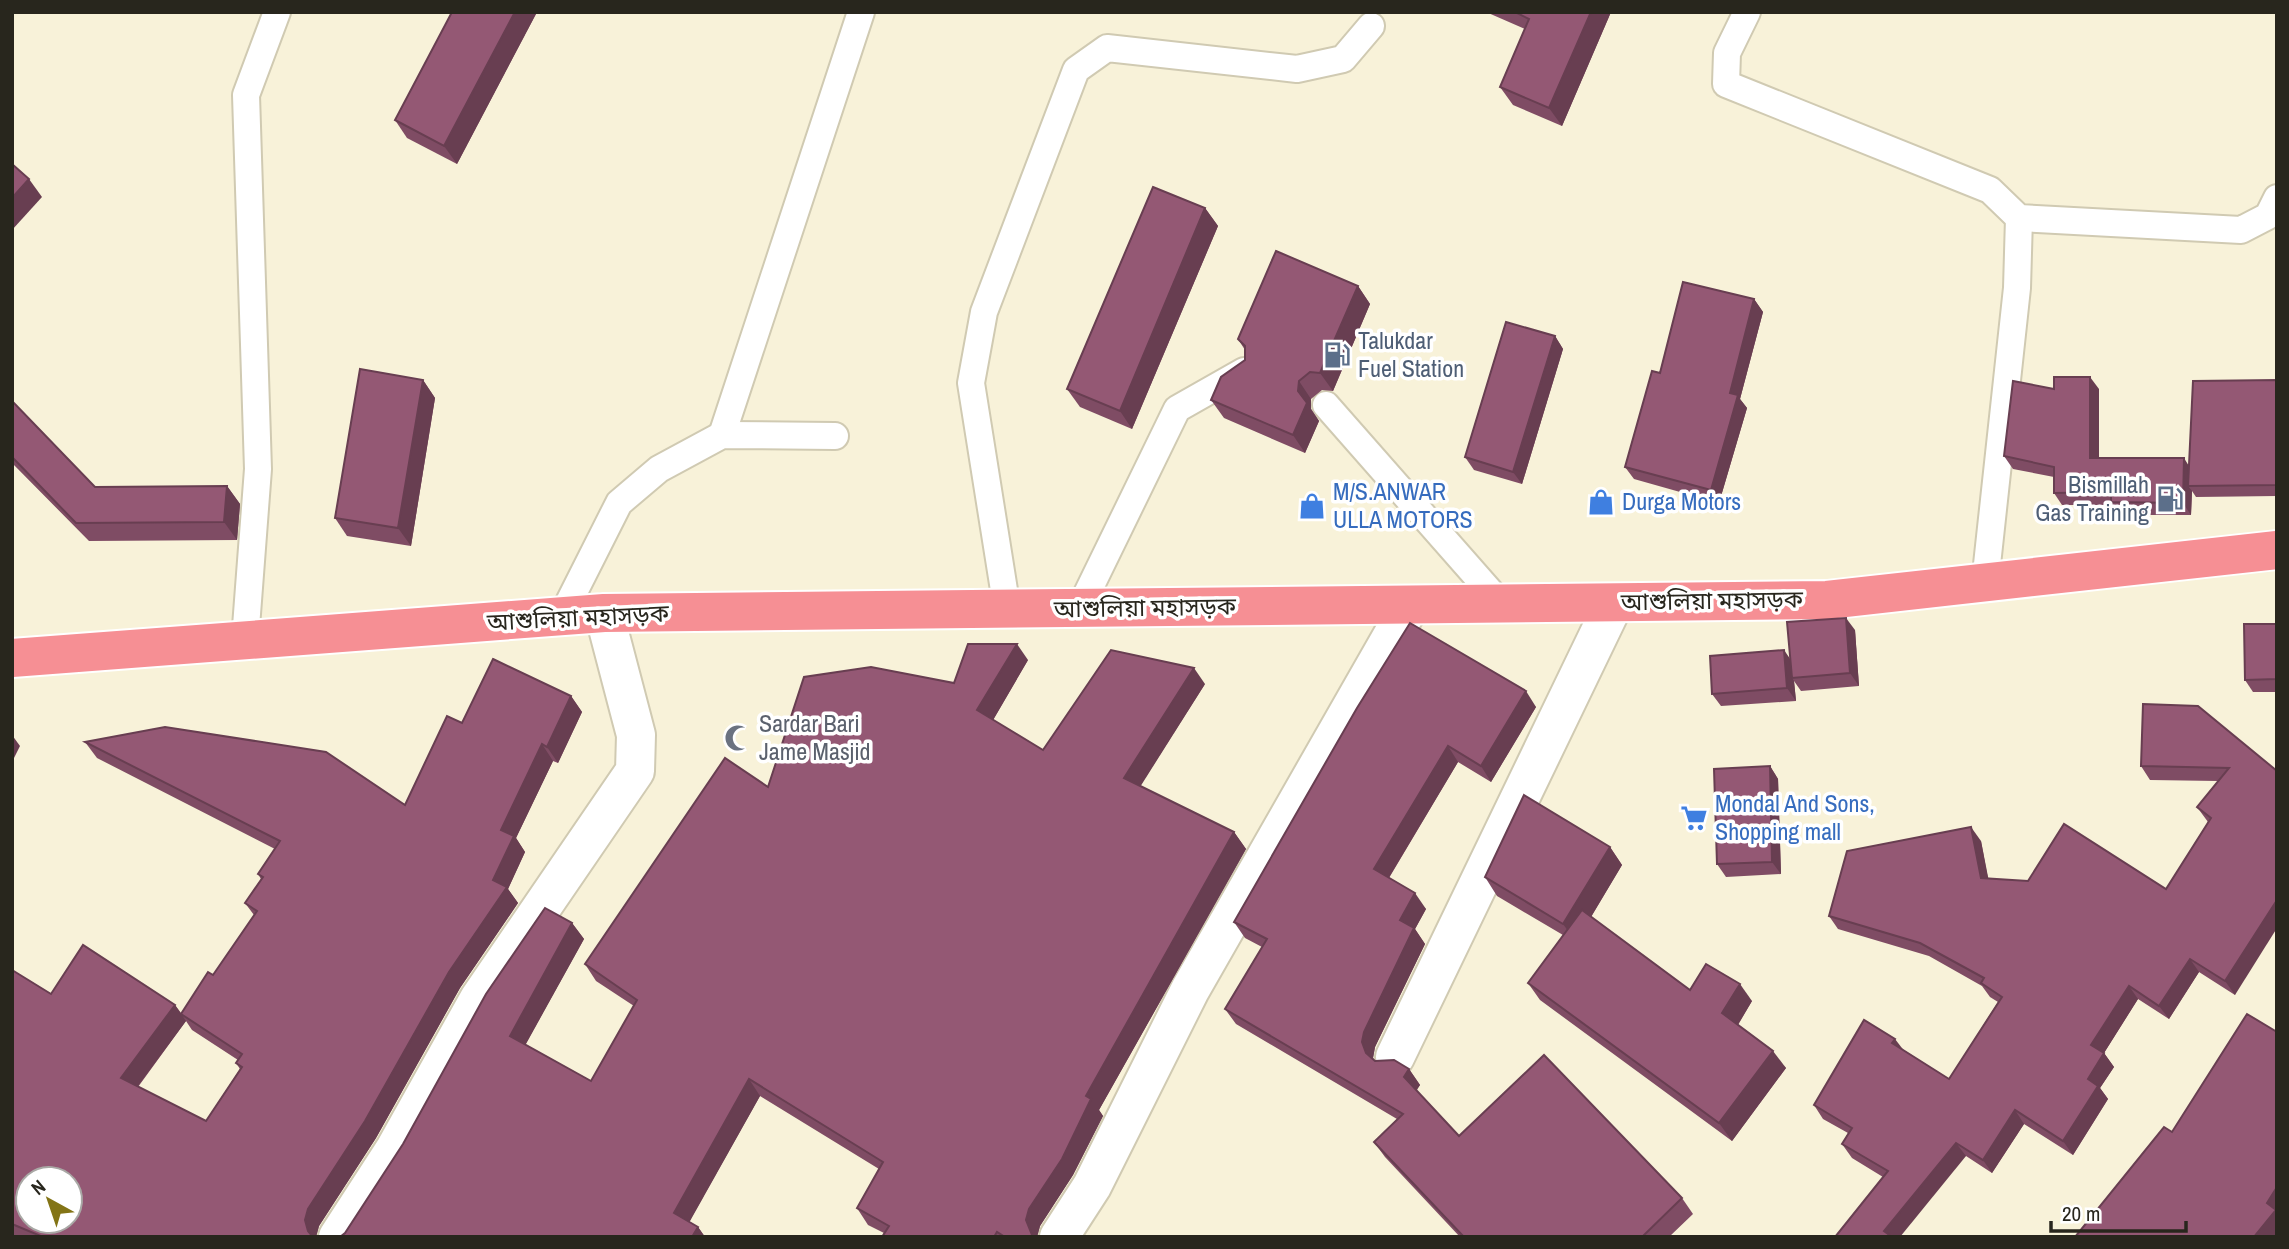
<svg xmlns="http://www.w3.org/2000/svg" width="2289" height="1249" font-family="'Archivo Narrow','Noto Sans Bengali',sans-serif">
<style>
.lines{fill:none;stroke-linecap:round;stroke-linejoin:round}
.service-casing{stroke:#d0cab2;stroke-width:30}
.minor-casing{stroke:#d0cab2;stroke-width:42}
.trunk-casing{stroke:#fff;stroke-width:42}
.service{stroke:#fff;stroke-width:26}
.minor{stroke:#fff;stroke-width:38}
.trunk{stroke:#f68f94;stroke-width:38}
.wall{fill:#7f4c64;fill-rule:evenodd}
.shaded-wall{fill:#683e51}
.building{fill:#945874;stroke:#683e51;stroke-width:2;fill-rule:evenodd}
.labels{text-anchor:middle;stroke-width:7;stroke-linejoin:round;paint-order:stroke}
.service-label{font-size:24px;fill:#4e5e75;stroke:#fff;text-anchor:start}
.shop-label{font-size:24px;fill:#366cbe;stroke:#fff;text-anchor:start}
.street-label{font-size:24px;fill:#28261d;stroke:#fff}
.worship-label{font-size:24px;fill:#5b616d;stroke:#fff;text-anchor:start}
</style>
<rect width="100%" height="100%" fill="#f8f2d9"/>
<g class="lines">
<g class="service-casing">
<g id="service">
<path d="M1747,12l-20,41 -1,31 264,106 29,28 222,12 27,-14 9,-18"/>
<path d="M1326,405l175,199"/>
<path d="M722,435l139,-423"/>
<path d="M1985,583l32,-295 2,-70"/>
<path d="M1080,608l97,-199 67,-38"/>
<path d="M1007,609l-36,-226 13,-71 92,-242 31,-22 190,21 46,-10 28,-33"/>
<path d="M562,616l57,-113 40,-34 63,-34 113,1"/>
<path d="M245,640l13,-171 -12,-374 31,-83"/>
</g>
</g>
<g class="minor-casing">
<g id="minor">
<path d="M1395,1057l219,-454"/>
<path d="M338,1237l57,-88 84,-150 156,-228 1,-36 -32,-122"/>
<path d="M1059,1237l33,-51 98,-196 220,-385"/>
</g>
</g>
<g class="trunk-casing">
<path id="trunk" d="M12,658l592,-45 1223,-13 450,-50"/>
</g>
<use href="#service" class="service"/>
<use href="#minor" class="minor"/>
<use href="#trunk" class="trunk"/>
</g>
<g class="wall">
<path d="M452,12h85l-80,152 -50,-26 -12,-18z"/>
<path d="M1486,12h125l-49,114 -49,-21 -13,-18 25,-58z"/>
<path d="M1205,208l13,18 -86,203 -52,-22 -13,-18z"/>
<path d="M1358,286l12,18 -37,87 -11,-1 -11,9v10l8,12 -14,32 -81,-35 -13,-18 34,-40v-10l-7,-11z"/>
<path d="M1754,299l9,13 -23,87 7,9 -28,95 -85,-24 -9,-12 35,-94z"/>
<path d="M1555,336l8,13 -41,135 -48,-14 -9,-13z"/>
<path d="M423,380l12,18 -24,148 -64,-10 -12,-18z"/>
<path d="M2277,380v116l-81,1 -4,-6 -1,24h-71l-7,-10h-51l-8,-12v-16l-41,-8 -9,-13 50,-67h45v69l90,8z"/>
<path d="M12,402l83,85 132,-1 13,18 -3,36 -148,1 -77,-78z"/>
<path d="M1410,623l126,84 -45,75 -33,-20 -69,116 37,31 -11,20 10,15 -50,103 -2,11 1,2 35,9 11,16 -4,5 43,46 223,62 11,16 -24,23h-209l-75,-80 -11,-15 23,-23 -161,-95 -11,-15 37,-62 -17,-9 -11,-16z"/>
<path d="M2277,624v68h-24l-8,-12z"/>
<path d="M1855,630l4,56 -58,5 -7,-10 2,20 -75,5 -9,-12z"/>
<path d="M1028,660l-35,60 50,30 162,-66 -65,102 94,46 12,17 -147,261 4,6 -30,59 -33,51 -3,11h-155l2,-4 -16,-8 -11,-17 22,-39 -119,-73 -71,126 9,5 7,10h-365l5,-4 227,-310 12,16 -59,106 66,36 43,-75 -38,-25 -11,-17 183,-177 186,-104z"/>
<path d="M571,696l11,16 -24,51 -5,-2 -37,77 9,14 -17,37 10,14 -58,85 -84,150 -57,88 -3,11h-301l-3,-1v-266l39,24 124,11 6,8 32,-38 41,-60 -9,-12 16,-24 -3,-5 17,-25 -178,-91 -12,-16 320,63 57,-82zM186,1021l6,9 46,30 -2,3 4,6 -34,52 -68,-34z"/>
<path d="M2143,704l134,67 -42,224 -36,-23 -30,47 -31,-20 -34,54 10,14 -14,21 8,11 -35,56 -49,-31 -32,49 -26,-17 -83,21 -31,-19 -10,-14 6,-11 -25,-14 -9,-14 88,-56 47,30 49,-77 -8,-5 -8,-11 -53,-30 -91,-27 -9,-13 152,-75 7,38 178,10 42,-67 -11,-15 21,-26 -68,-1 -9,-14z"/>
<path d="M1770,766l8,13 3,95 -55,3 -9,-13z"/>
<path d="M1610,847l12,18 -31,52 99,73 62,11 -14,24 48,43 -54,73 -192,-141 -12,-17 35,-48 -66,-39 -12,-19z"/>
</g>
<g class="shaded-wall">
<path d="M515,12h22l-80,152 -13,-18z"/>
<path d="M1591,12h20l-49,114 -13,-18z"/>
<path d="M29,179l13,18 -30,33v-32z"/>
<path d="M1205,208l13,18 -86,203 -12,-18z"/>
<path d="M1358,286l12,18 -37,87 -13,-18z"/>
<path d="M1754,299l9,13 -23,87 7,9 -28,95 -8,-13 19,-97z"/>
<path d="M1555,336l8,13 -41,135 -9,-12z"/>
<path d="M2090,377l9,12v81l-9,-12z"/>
<path d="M423,380l12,18 -24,148 -13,-18z"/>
<path d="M1299,381l12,18v10l8,12 -14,32 -12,-18z"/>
<path d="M2184,458l8,13 -4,15 4,5 -1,24 -8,-12z"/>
<path d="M227,486l13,18 -3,36 -13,-18z"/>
<path d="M1846,618l9,12 4,56 -9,-13z"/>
<path d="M1017,644l11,16 -39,67 -12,-17z"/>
<path d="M1784,650l9,13 -1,15 2,3 2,20 -9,-13z"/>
<path d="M1194,668l11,16 -70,111 -11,-17z"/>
<path d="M1526,691l10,16 -45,75 -10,-16z"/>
<path d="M571,696l11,16 -24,51 -11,-16z"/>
<path d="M12,735l8,11 -8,16z"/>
<path d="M542,744l11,17 -37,77 9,14 -17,37 10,14 -58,85 -84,150 -57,88 -3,11h-5l-3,-6 -3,-11 3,-11 185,-329 8,-50z"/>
<path d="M1448,746l10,16 -73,122 -11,-15z"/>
<path d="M1770,766l8,13 3,95 -9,-12z"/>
<path d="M1971,827l10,14 10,51 -10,-14z"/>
<path d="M1234,832l12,17 -147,261 4,6 -30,59 -33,51 -3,11h-6l-5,-17 3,-11 57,-113z"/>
<path d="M1610,847l12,18 -46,77 -13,-18z"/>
<path d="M1415,893l11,16 -11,20 10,15 -50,103 -2,11 4,11 -11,-16 -4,-11 2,-10 36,-112z"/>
<path d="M2277,900v28l-42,67 -10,-14z"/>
<path d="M572,923l12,16 -63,114 -11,-17z"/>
<path d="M2190,959l9,13 -30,47 -10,-13z"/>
<path d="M1740,984l12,17 -18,30 -12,-18z"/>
<path d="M2129,986l9,13 -34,54 10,14 -14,21 8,11 -35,56 -10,-14 28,-96z"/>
<path d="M175,1005l11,16 -54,73 -11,-16z"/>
<path d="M1895,1039l10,13 -13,-9z"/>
<path d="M1773,1051l13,17 -54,73 -13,-18z"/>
<path d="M1409,1069l11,16 -5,8 -11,-16z"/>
<path d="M749,1079l11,17 -75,134 -11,-17z"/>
<path d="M2015,1110l9,14 -32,49 -9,-13z"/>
<path d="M1956,1143l10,13 -66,81h-11l-5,-6z"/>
<path d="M2277,1187v47l-2,3h-21l13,-34z"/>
<path d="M698,1227l7,10h-13z"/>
</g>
<g class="building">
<path d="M452,12h63l-71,134 -49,-26z"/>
<path d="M1515,12h76l-42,96 -49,-21 29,-68z"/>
<path d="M12,164l17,15 -17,19z"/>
<path d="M1153,187l52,21 -85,203 -53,-22z"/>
<path d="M1276,251l82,35 -38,87 -10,-1 -11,9 -1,10 9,12 -14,32 -82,-35 10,-23 24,-17v-14l-7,-7z"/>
<path d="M1683,282l71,17 -24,94 8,2 -27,95 -86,-23 27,-96 8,2z"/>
<path d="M1506,322l49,14 -42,136 -48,-15z"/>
<path d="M360,369l63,11 -25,148 -63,-10z"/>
<path d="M2054,377h36v81h94l-1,45 -72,-1v-10l-57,1v-26l-50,-11 9,-75 41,8z"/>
<path d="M2277,380v105l-89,1 5,-105z"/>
<path d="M12,402h1l82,85 132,-1 -3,36 -148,1 -64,-66z"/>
<path d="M1846,618l4,55 -58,5 -5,-56z"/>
<path d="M1410,623l116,68 -45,75 -33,-20 -74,123 41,24 -15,27 14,8 -50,104 -2,10 4,11 9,8 19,-1 15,9 -5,8 55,59 85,-81 138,143 -40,39h-178l-90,-95 29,-28 -178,-105 42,-70 -33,-17 123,-214z"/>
<path d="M2244,624h33v55l-32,1z"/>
<path d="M968,644h49l-40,66 66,40 68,-100 83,18 -70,110 110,54 -148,264 5,3 -29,60 -33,50 -3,11 6,15 -1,2h-26l-8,-5 -3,5h-112l7,-11 -32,-18 26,-46 -134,-83 -75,134 24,14 -6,10h-352l5,-4 58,-89 83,-150 59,-86 27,15 -62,113 81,45 46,-81 -52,-36 140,-206 43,29 36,-110 67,-10 83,16z"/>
<path d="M1784,650l3,38 -75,6 -2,-38z"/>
<path d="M493,659l78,37 -24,51 -5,-3 -41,86 13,6 -21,44 14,7 -58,85 -84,149 -57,88 -3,11 3,11 5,6h-270l-31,-13v-254l39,24 32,-49 92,60 -54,73 85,43 36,-54 -6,-4 6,-9 -61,-40 27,-42 5,3 44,-64 -12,-8 18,-26 -5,-3 22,-33 -195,-99 80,-15 161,25 79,53 42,-89 15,7zM28,1179h42v42h-42z"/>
<path d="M2143,704l55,2 79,65v129l-52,81 -35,-22 -31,47 -30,-20 -38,59 13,8 -16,26 10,7 -35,55 -48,-31 -32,50 -27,-17 -72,88 8,6h-57l53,-66 -46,-27 10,-16 -38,-23 50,-85 31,19 -3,4 57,36 53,-82 -21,-14 3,-5 -64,-35 -91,-27 18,-65 124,-24 10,51 47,3 36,-57 102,65 45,-71 -14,-11 32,-39 -88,-2z"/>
<path d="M1770,766l2,96 -55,2 -3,-95z"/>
<path d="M1524,795l86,52 -47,77 -78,-47z"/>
<path d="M1582,910l108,80 16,-26 34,20 -18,29 51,38 -54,72 -191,-140z"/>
<path d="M2247,1014l30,18v155l-10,16 9,7 -22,27h-179l89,-110 8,5z"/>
</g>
<defs>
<g id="fuel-bare" transform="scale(2.1)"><path d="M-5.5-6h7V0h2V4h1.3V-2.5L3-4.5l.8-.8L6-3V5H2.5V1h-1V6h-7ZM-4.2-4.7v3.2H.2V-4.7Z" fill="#5c6f8a" stroke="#fff" stroke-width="2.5" paint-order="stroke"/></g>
<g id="shop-bare" transform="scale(2.1)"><path d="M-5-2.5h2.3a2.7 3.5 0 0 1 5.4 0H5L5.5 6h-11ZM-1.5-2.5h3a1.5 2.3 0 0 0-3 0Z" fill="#3f7fe0" stroke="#fff" stroke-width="2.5" paint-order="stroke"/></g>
<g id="mosque-bare" transform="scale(2.1)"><path d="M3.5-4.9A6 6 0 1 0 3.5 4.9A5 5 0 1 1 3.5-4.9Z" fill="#6b7280" stroke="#fff" stroke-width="2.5" paint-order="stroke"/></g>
<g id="supermarket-bare" transform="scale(2.1)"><path d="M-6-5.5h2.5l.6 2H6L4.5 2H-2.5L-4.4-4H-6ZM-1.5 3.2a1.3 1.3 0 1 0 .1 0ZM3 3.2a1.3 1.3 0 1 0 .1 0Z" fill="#3f7fe0" stroke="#fff" stroke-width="2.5" paint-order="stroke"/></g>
</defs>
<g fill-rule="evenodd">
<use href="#fuel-bare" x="1337" y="355"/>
<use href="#fuel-bare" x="2170" y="499"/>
<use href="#shop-bare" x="1601" y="502"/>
<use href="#shop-bare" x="1312" y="506"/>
<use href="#mosque-bare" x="738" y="738"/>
<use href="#supermarket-bare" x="1694" y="818"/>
</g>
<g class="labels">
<g class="service-label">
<text x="1358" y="349">Talukdar<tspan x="1358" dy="28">Fuel Station</tspan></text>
<text x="2149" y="493" text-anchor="end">Bismillah<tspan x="2149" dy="28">Gas Training</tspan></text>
</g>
<g class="shop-label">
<text x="1333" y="500">M/S.ANWAR<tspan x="1333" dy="28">ULLA MOTORS</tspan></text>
<text x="1622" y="510">Durga Motors</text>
<text x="1715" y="812">Mondal And Sons,<tspan x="1715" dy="28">Shopping mall</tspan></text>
</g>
<g class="street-label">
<text transform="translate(1712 601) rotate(-1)" y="8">আশুলিয়া মহাসড়ক</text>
<text transform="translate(1145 608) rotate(-1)" y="8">আশুলিয়া মহাসড়ক</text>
<text transform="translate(578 618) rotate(-3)" y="8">আশুলিয়া মহাসড়ক</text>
</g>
<g class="worship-label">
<text x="759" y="732">Sardar Bari<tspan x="759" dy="28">Jame Masjid</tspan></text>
</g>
</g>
<rect width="2289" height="1249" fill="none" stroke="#28261d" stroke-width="28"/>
<g transform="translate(49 1200) rotate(320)"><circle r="33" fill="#ffffff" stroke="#a9a8a5" stroke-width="2"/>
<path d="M0-5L12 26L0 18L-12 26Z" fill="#837416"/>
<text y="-10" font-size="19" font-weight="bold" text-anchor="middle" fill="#28261d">N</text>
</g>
<path d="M2051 1221v10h135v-10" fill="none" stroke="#28261d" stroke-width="3.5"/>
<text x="2062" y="1221" font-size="21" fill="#28261d" stroke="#ffffff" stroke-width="5" paint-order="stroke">20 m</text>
</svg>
